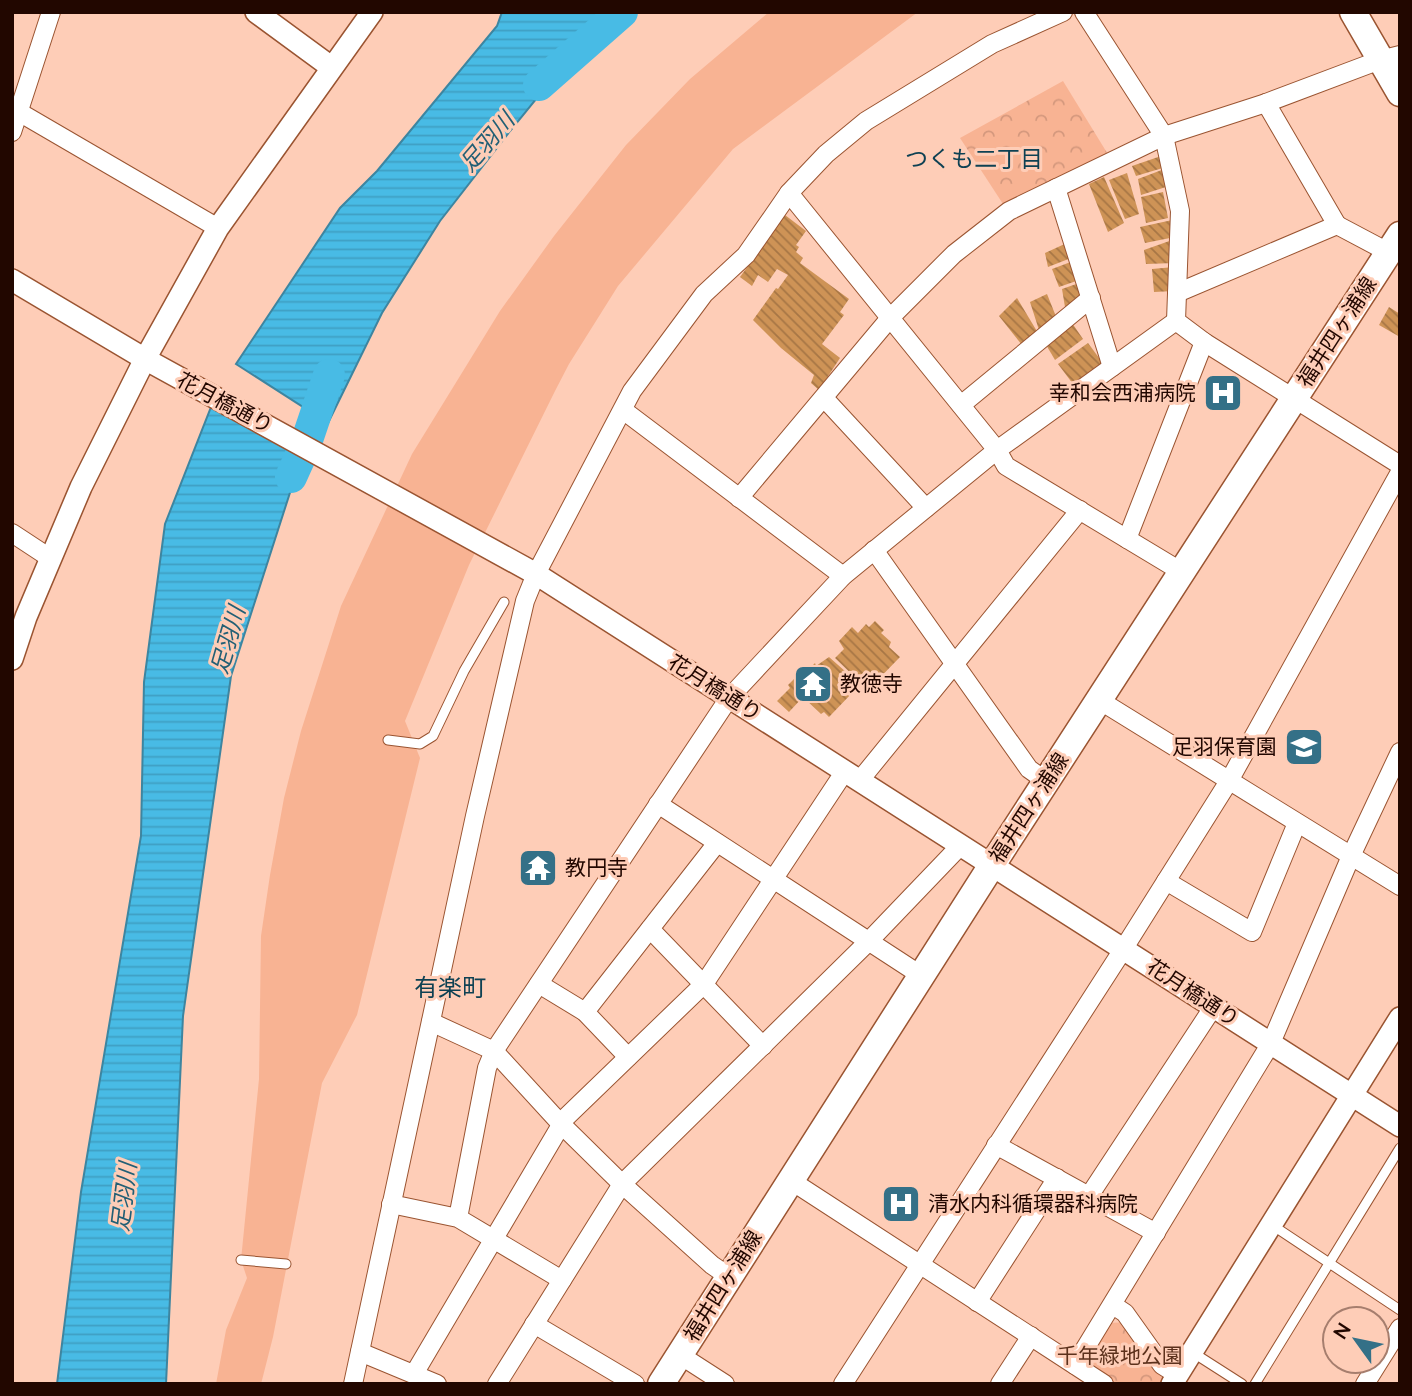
<svg xmlns="http://www.w3.org/2000/svg" width="1412" height="1396" font-family="Lato,'Noto Sans JP',sans-serif">
<style>
.grass{fill:#f8b393}
.park{fill:url(#park-crowns)}
.water{fill:url(#water-rules);stroke:#3d85a0;stroke-width:2}
.lines{fill:none;stroke-linecap:round;stroke-linejoin:round}
.river{stroke:#48bbe5;stroke-width:32}
.building{fill:url(#building-back-hatch)}
.service-casing{stroke:#9a5431;stroke-width:11}
.minor-casing{stroke:#9a5431;stroke-width:20}
.tertiary-casing{stroke:#9a5431;stroke-width:24}
.primary-casing{stroke:#9a5431;stroke-width:29}
.service{stroke:#fff;stroke-width:9}
.minor{stroke:#fff;stroke-width:18}
.tertiary{stroke:#fff;stroke-width:21}
.primary{stroke:#fff;stroke-width:26}
.labels{text-anchor:middle;stroke-width:6;stroke-linejoin:round;paint-order:stroke}
.street-label{font-size:21px;fill:#220700;stroke:#fecdb7}
.poi-label{font-size:21px;fill:#220700;stroke:#fecdb7;text-anchor:start}
.park-label{font-size:21px;fill:#5c311c;stroke:#fecdb7}
.water-label{font-size:23px;font-style:italic;fill:#225f75;stroke:#fecdb7}
.neighbourhood-label{font-size:23px;fill:#0e4153;stroke:#fecdb7}
.quarter-label{font-size:24px;fill:#0e4153;stroke:#fecdb7}
</style>
<defs>
<pattern id="park-crowns" width="20" height="18" patternUnits="userSpaceOnUse" patternTransform="scale(1.75)"><rect width="20" height="18" fill="#f8b393"/><path d="M2 6a3 3 0 1 1 6 0M12 15a3 3 0 1 1 6 0" fill="none" stroke="#d4987d"/></pattern>
<pattern id="water-rules" width="6" height="5" patternUnits="userSpaceOnUse" patternTransform="scale(1.75)"><rect width="6" height="5" fill="#48bbe5"/><path d="M0 2.5h6" fill="none" stroke="#3f9fc3"/></pattern>
<pattern id="building-back-hatch" width="6" height="6" patternUnits="userSpaceOnUse" patternTransform="scale(1.75)"><rect width="6" height="6" fill="#ce9356"/><path d="M-1 5l2 2M0 0l6 6M5-1l2 2" fill="none" stroke="#a77645"/></pattern>
</defs>
<rect width="100%" height="100%" fill="#fecdb7"/>
<path class="grass" d="M769,12h149l-185,137 -115,137 -49,78 -14,27 -86,174 -64,156 15,37 -63,257 -35,68 -49,254 -12,47h-45l10,-54 21,-52 -6,-18 18,-181 2,-143 9,-61 14,-77 17,-67 40,-125 71,-152 88,-143 54,-75 72,-91 64,-66z"/>
<g class="park">
<path d="M1063,81l46,75 -106,48 -43,-66z"/>
<path d="M1129,1322l38,53 -5,9h-48l-32,-20 26,-41z"/>
</g>
<g class="water">
<path d="M502,12h105l-97,119 -70,90 -58,92 -54,110 -92,-59 104,-156 37,-37 120,-145z"/>
<path d="M215,397l90,49 -74,230 -48,340 -17,368h-109l24,-192 60,-356 3,-154 21,-158z"/>
</g>
<g class="lines">
<g class="river">
<path d="M539,85l83,-73"/>
<path d="M291,477l14,-31 24,-71"/>
</g>
</g>
<g class="building">
<path d="M1164,155l2,12 -30,9 -4,-10z"/>
<path d="M1167,168l2,18 -28,9 -3,-16z"/>
<path d="M1127,173l12,41 -14,5 -16,-39z"/>
<path d="M1104,177l20,46 -16,9 -19,-48z"/>
<path d="M1163,192l5,26 -22,5 -5,-26z"/>
<path d="M785,215l21,16 -10,14 3,2 -3,5 7,6 -3,5 49,36 -9,13 4,3 -22,29 18,14 -21,32 -8,-7 3,-8 -33,-27 -28,-28 23,-32 2,1 10,-14 -11,-6 -9,13 -10,-7 -6,11 -12,-9z"/>
<path d="M1177,219l-2,18 -30,6 -5,-16z"/>
<path d="M1175,239v24l-29,1 -2,-14z"/>
<path d="M1069,242l2,16 -23,9 -3,-14z"/>
<path d="M1076,260l6,19 -23,8 -7,-18z"/>
<path d="M1174,267v24l-20,1 -2,-23z"/>
<path d="M1082,282l5,14 -22,11 -3,-18z"/>
<path d="M1047,294l10,25 -18,11 -9,-28z"/>
<path d="M1017,298l21,35 -16,12 -23,-29z"/>
<path d="M1389,307l11,7v23l-21,-12z"/>
<path d="M1072,323l11,16 -28,21 -10,-17z"/>
<path d="M1088,343l17,23 -29,22 -18,-24z"/>
<path d="M875,621l9,9 -3,3 10,9 -2,5 11,10 -32,33 -33,-32 9,-9 -5,-8 13,-14 6,6 8,-9 3,3z"/>
<path d="M829,657l17,15 -8,8 14,13 -23,24 -5,-5 -3,2 -18,-17 -14,15 -12,-11 13,-13 -2,-3 12,-12 3,2 12,-12 1,3z"/>
</g>
<g class="lines">
<g class="service-casing">
<g id="service">
<path d="M388,740l32,4 13,-8 31,-65 40,-69"/>
<path d="M1272,1225l128,85"/>
<path d="M241,1260l45,4"/>
<path d="M1192,1352l50,32"/>
<path d="M1255,1384l145,-236"/>
</g>
</g>
<g class="minor-casing">
<g id="minor">
<path d="M1084,12l80,124 16,75 -4,110 28,21 196,123"/>
<path d="M1266,103l71,122"/>
<path d="M12,108l206,120"/>
<path d="M12,132l39,-120"/>
<path d="M1056,188l56,179"/>
<path d="M789,193l208,257 9,16 176,106"/>
<path d="M1177,293l160,-68 51,27"/>
<path d="M824,398l102,110"/>
<path d="M961,405l130,-107"/>
<path d="M623,410l220,166"/>
<path d="M739,498l151,-180 64,-64 55,-43 155,-75 102,-33 114,-43 20,-5"/>
<path d="M12,533l38,25"/>
<path d="M1127,539l77,-197"/>
<path d="M874,550l155,219 17,12"/>
<path d="M1099,700l301,186"/>
<path d="M860,780l220,-270"/>
<path d="M658,804l264,172"/>
<path d="M1166,881l86,51 45,-109"/>
<path d="M650,929l113,117"/>
<path d="M539,984l46,28 43,45"/>
<path d="M585,1012l132,-169"/>
<path d="M431,1022l63,29 66,72 62,61 90,81 16,11"/>
<path d="M560,1123l144,-139 141,-213"/>
<path d="M996,1145l160,88"/>
<path d="M790,1180l314,204"/>
<path d="M1089,1196l125,-190"/>
<path d="M391,1204l67,14 104,62"/>
<path d="M458,1218l29,-150 7,-17 235,-353 114,-122 154,-126 179,-129"/>
<path d="M977,1302l80,-124"/>
<path d="M1113,1305l12,8 37,52 16,10"/>
<path d="M534,1324l101,60"/>
<path d="M360,1352l77,32"/>
<path d="M680,1355l45,29"/>
<path d="M1075,1365l196,-322 80,-187 49,-104"/>
<path d="M414,1374l147,-249"/>
<path d="M353,1384l122,-568 50,-215 11,-27 96,-183 72,-97 42,-39 43,-62 37,-39 40,-33 126,-77 71,-32"/>
<path d="M497,1384l125,-200 246,-242 93,-97"/>
<path d="M843,1384l281,-436 105,-167 171,-309"/>
<path d="M1000,1384l31,-48"/>
<path d="M1365,1384l35,-56"/>
</g>
</g>
<g class="tertiary-casing">
<g id="tertiary">
<path d="M256,12l75,55"/>
<path d="M12,280l133,79 391,215 864,552"/>
<path d="M12,659l14,-42 55,-130 64,-128 73,-131 154,-216"/>
<path d="M1172,1384l228,-366"/>
</g>
</g>
<g class="primary-casing">
<g id="primary">
<path d="M1353,12l47,81"/>
<path d="M661,1384l331,-519 408,-630"/>
</g>
</g>
<use href="#service" class="service"/>
<use href="#minor" class="minor"/>
<use href="#tertiary" class="tertiary"/>
<use href="#primary" class="primary"/>
</g>
<defs>
<g id="hospital-square" transform="scale(2.0125)"><rect x="-9" y="-9" width="18" height="18" rx="4" fill="#347087" stroke="#fecdb7"/><path d="M-5-5h3v3.5h4V-5h3V5h-3V1.5h-4V5h-3Z" fill="#fff"/></g>
<g id="temple-square" transform="scale(2.0125)"><rect x="-9" y="-9" width="18" height="18" rx="4" fill="#347087" stroke="#fecdb7"/><path d="M0-6L5-2H3V0L6.5 2.5H4V6H1.5V3h-3V6H-4V2.5H-6.5L-3 0V-2H-5Z" fill="#fff"/></g>
<g id="school-square" transform="scale(2.0125)"><rect x="-9" y="-9" width="18" height="18" rx="4" fill="#347087" stroke="#fecdb7"/><path d="M0-5L7-2L0 1L-7-2ZM-4 1L0 2.5L4 1V4Q0 6-4 4Z" fill="#fff"/></g>
</defs>
<g fill-rule="evenodd">
<use href="#hospital-square" x="1223" y="393"/>
<use href="#temple-square" x="813" y="684"/>
<use href="#school-square" x="1304" y="747"/>
<use href="#temple-square" x="538" y="868"/>
<use href="#hospital-square" x="901" y="1204"/>
</g>
<g class="labels">
<g class="street-label">
<text transform="translate(1337 332) rotate(-57)" y="7">福井四ヶ浦線</text>
<text transform="translate(225 403) rotate(28)" y="7">花月橋通り</text>
<text transform="translate(715 688) rotate(32)" y="7">花月橋通り</text>
<text transform="translate(1029 808) rotate(-57)" y="7">福井四ヶ浦線</text>
<text transform="translate(1193 993) rotate(33)" y="7">花月橋通り</text>
<text transform="translate(723 1286) rotate(-58)" y="7">福井四ヶ浦線</text>
</g>
<g class="poi-label">
<text x="1196" y="400" text-anchor="end">幸和会西浦病院</text>
<text x="840" y="691">教徳寺</text>
<text x="1277" y="754" text-anchor="end">足羽保育園</text>
<text x="565" y="875">教円寺</text>
<text x="928" y="1211">清水内科循環器科病院</text>
</g>
<g class="park-label">
<text x="1120" y="1363">千年緑地公園</text>
</g>
<g class="water-label">
<text transform="translate(487 142) rotate(-49)" y="8">足羽川</text>
<text transform="translate(228 640) rotate(-74)" y="8">足羽川</text>
<text transform="translate(124 1197) rotate(-83)" y="8">足羽川</text>
</g>
<g class="neighbourhood-label">
<text x="974" y="167">つくも二丁目</text>
</g>
<g class="quarter-label">
<text x="450" y="996">有楽町</text>
</g>
</g>
<rect width="1412" height="1396" fill="none" stroke="#220700" stroke-width="28"/>
<g transform="translate(1356 1340) rotate(303)"><circle r="33" fill="#fecdb7" stroke="#a67e6e" stroke-width="2"/>
<path d="M0-5L12 26L0 18L-12 26Z" fill="#347087"/>
<text y="-10" font-size="19" font-weight="bold" text-anchor="middle" fill="#220700">N</text>
</g>
</svg>
